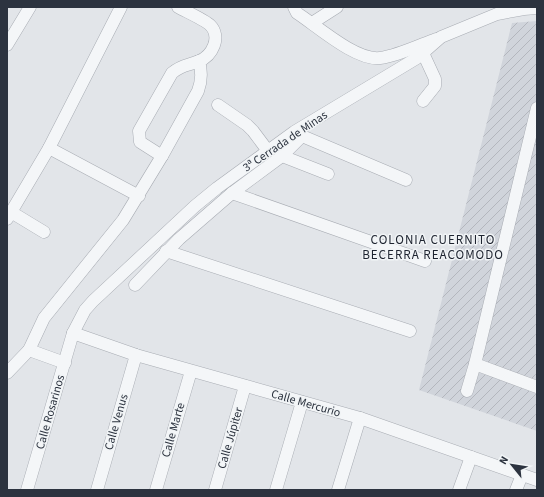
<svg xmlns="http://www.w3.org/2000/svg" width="544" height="497" font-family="'Source Sans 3',sans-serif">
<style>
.industrial{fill:url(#industrial-furrows)}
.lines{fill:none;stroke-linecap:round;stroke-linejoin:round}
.minor-casing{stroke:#a8acb3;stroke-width:13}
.minor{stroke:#f4f6f8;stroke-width:12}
.labels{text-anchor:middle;stroke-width:3;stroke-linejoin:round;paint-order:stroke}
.street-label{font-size:12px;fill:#2c333f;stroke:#f1f4f6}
.neighbourhood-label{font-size:13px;letter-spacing:1px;fill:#1e2430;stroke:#f1f4f6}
</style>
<defs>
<pattern id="industrial-furrows" width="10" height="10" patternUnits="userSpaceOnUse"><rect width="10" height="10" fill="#d0d4db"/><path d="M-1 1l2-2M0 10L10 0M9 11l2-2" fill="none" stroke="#b3b6bd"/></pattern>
</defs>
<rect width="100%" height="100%" fill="#e2e5e9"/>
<path class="industrial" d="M537,21v410l-118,-41 93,-367z"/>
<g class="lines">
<g class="minor-casing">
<g id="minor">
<path d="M294,7l3,6c20,13 59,48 83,45 17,-2 40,-13 56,-19"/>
<path d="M312,23l25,-16"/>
<path d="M7,45l23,-38"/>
<path d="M423,53l12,26v7l-12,15"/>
<path d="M218,105l29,20 6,6 15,20"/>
<path d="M295,133l111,47"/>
<path d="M49,148l90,48"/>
<path d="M162,156l-22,-14 -1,-11 33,-58c11,-9 16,-7 27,-12 13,-5 23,-24 11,-36 -5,-5 -25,-14 -32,-18"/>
<path d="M282,156l46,18"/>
<path d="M232,193l193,68"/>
<path d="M11,212l33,20"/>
<path d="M7,219l42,-71 72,-141"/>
<path d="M166,251l244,80"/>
<path d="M135,285l44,-46 53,-46 50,-37 20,-20"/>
<path d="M73,333l63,22 224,63 177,62"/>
<path d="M65,363l-36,-13 15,-32 79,-98 39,-64 36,-65c4,-11 4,-19 1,-30"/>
<path d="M475,364l62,23"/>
<path d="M7,373l22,-23"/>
<path d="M467,391l8,-27 62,-256"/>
<path d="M27,490l46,-157 12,-23 8,-9 102,-95 22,-18 77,-56 123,-74 24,-21 56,-23 27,-5 13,-1"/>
<path d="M97,490l39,-135"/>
<path d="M156,490l35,-119"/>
<path d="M215,490l30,-104"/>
<path d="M276,490l26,-88"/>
<path d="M338,490l22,-72"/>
<path d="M459,490l12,-33"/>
<path d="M516,490l6,-15"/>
</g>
</g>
<use href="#minor" class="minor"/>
</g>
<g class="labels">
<g class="street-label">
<text transform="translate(285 141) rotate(-34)" y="4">3ª Cerrada de Minas</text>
<text transform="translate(306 403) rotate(16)" y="4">Calle Mercurio</text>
<text transform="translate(50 412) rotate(-74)" y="4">Calle Rosarinos</text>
<text transform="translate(116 422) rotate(-74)" y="4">Calle Venus</text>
<text transform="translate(173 430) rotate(-74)" y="4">Calle Marte</text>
<text transform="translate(230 438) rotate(-74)" y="4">Calle Júpiter</text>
</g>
<g class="neighbourhood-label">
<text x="433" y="244">COLONIA CUERNITO<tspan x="433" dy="15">BECERRA REACOMODO</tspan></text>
</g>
</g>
<rect width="544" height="497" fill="none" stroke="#2c333f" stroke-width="16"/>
<g transform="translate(512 465) rotate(300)" stroke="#f1f4f6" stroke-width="3" paint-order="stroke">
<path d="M0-3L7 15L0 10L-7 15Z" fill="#2c333f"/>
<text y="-6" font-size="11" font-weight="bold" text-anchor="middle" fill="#2c333f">N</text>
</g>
</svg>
